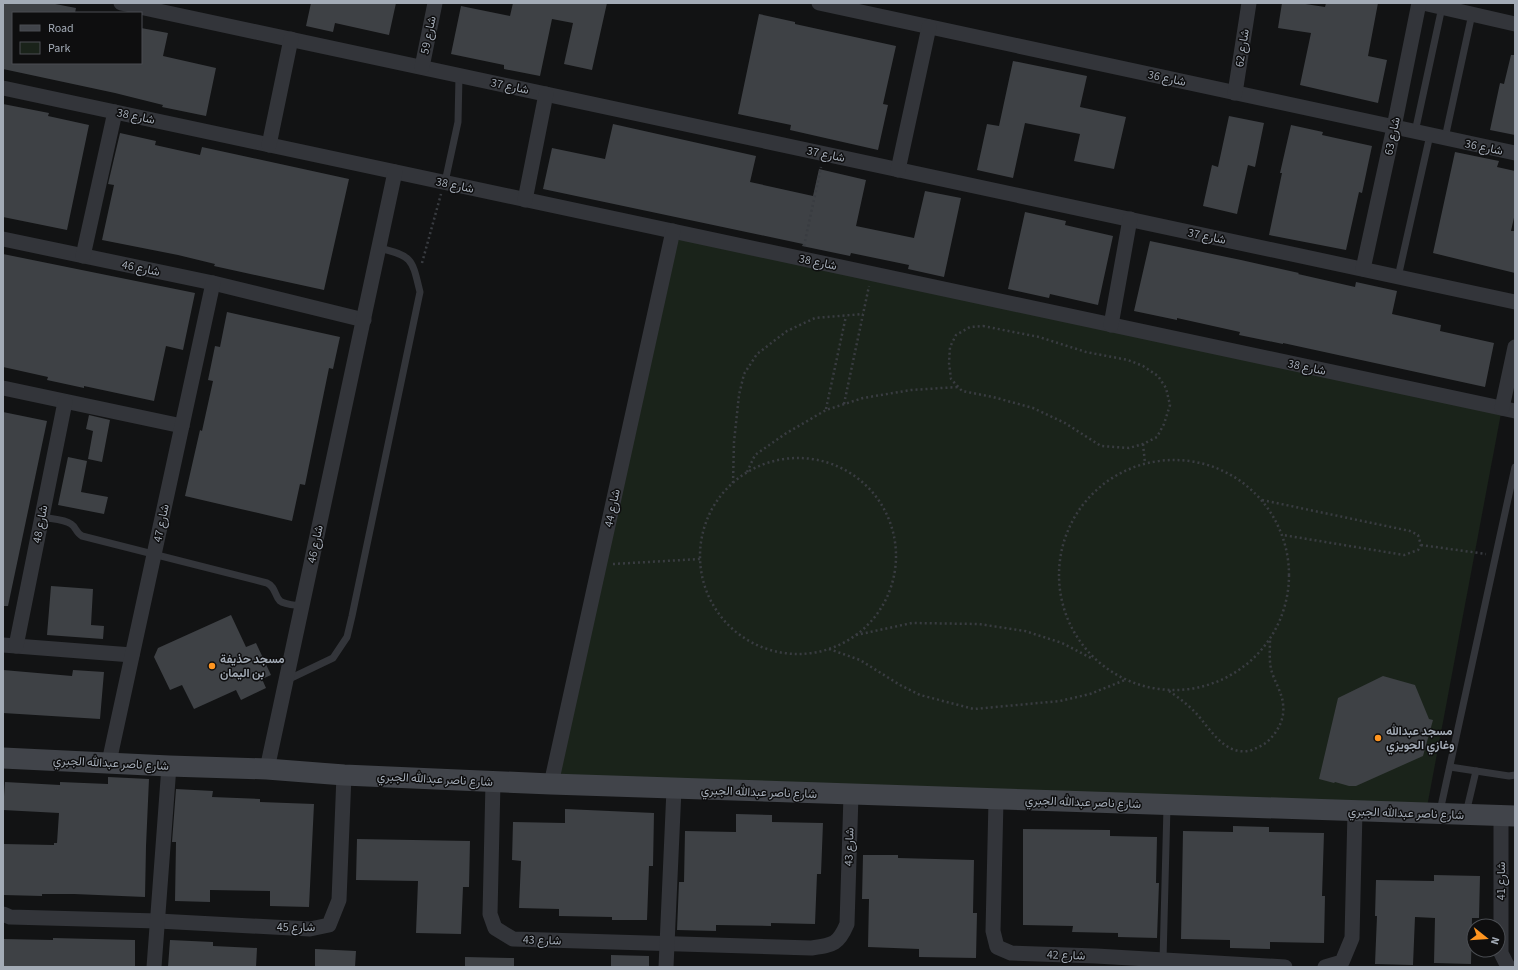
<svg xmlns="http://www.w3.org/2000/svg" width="1518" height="970" font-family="'Source Sans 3',Vazirmatn,sans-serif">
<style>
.green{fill:#1a231a}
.building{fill:#3e4145}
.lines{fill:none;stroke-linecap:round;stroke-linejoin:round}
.path{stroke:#393c41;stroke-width:2.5;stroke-dasharray:2 3;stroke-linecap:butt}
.lane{stroke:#33353a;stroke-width:7}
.street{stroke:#33353a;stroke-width:15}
.secondary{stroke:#41444a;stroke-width:21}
.poi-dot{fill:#ff9520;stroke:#0e0e0f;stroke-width:1.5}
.labels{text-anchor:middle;stroke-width:3;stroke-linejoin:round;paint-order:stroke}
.street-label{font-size:12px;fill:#a3abb6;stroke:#0e0e0f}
.poi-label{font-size:12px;font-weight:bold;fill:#a3abb6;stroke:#0e0e0f;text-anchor:start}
</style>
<rect width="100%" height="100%" fill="#121314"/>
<path class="green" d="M673,231l829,177 -75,399 -876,-23z"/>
<g class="building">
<path d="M3,3h47l26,5 -1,5h-62v50h128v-35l27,5 -5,23 53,12 -10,48 -44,-9 1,-2 -48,-12 -112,-24z"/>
<path d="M311,3h85l-7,32 -54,-12 -2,9 -27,-6z"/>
<path d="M513,3h94l-15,67 -28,-6 9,-41 -21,-4 -12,57 -36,-7v-4l-53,-11 10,-48 49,10z"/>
<path d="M1282,3h17l26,4 1,-4h52l-10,53 19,4 -9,43 -78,-18 11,-52 -33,-5z"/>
<path d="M759,14l36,8v2l101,22 -13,58 5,1 -10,45 -88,-20 1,-5 -53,-11z"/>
<path d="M1511,55h4v80l-25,-5 10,-47 4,1z"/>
<path d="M1013,61l74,15 -7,31 46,10 -12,52 -40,-8 6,-27 -55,-11 -12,55 -36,-8 10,-46 12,2z"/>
<path d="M3,104l46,9 -1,3 41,9 -22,105 -64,-13z"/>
<path d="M1229,116l35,7 -9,44 -7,-2 -11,49 -34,-8 9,-41 6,2z"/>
<path d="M613,124l143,32 -6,26 63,14 6,-27 47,11 -10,46 58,12 11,-47 36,7 -17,79 -36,-8 1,-4 -58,-12 -1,3 -48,-10 1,-2 -260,-55 9,-41 53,11z"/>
<path d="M1291,125l32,7 -1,3 50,11 -10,47 -3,-1 -13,58 -77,-15 13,-62h-2z"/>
<path d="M120,133l36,8 -1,4 45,10 2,-8 147,32 -25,111 -110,-24 1,-2 -37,-9 -76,-15 12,-55 -6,-1z"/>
<path d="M1455,152l44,9 -2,6 18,4v42l-4,18h4v42l-82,-20z"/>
<path d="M1025,212l41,9 -1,4 48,11 -15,69 -48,-11 -1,4 -41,-9z"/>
<path d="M1150,241l91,19 58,13 -1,1 57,13 1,-5 41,9 -5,23 49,11 -1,6 54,12 -9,44 -202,-44v1l-44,-9 1,-3 -63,-14v2l-43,-9z"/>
<path d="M3,254l192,39 -12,57 -17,-4 -12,55 -70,-15v2l-37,-8 1,-3 -45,-10z"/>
<path d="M227,312l113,25 -7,32 -4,-1 -24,117 -5,-1 -8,37 -107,-25 15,-66 2,1 11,-50 -5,-1 7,-34 5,1z"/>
<path d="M3,412l44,9 -39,185h-5z"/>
<path d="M89,415l21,5 -8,42 -14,-3 5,-28 -7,-2z"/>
<path d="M68,457l19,4 -6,31 27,5 -4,17 -46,-9z"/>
<path d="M51,586l42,3 -2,36 13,1 -1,13 -56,-4z"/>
<path d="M231,615l15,32 10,-4 15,32 -9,4 4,9 -25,12 -5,-10 -42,19 -12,-24 -12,5 -16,-33 4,-9z"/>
<path d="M3,670l69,6 1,-6 31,2 -4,47 -97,-6z"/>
<path d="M1383,676l32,9 14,34 4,1 -10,36 -67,30h-7l-14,-4 -1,1 -15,-4 19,-81z"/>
<path d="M108,777l41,2 -3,67 -1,51 -71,-3h-32v2l-39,-1v-51l51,1v-2h3l2,-30 -56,-3 2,-28 55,3v-3l48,2z"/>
<path d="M176,789l37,2 -1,6 48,2v3l54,2 -5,103 -39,-1v-15l-60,-1v12l-35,-1 1,-59h-4z"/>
<path d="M565,809l89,4 -1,53h-4l-2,54h-35v-3l-53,-1v-7l-40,-1 2,-47 -9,-1 1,-38 52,1z"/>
<path d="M736,814l36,1v7l51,1 -2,51h-4l-2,50 -44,-1v3l-55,-1v6l-39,-1 2,-48h5l1,-51 51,1z"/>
<path d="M1233,826l36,1v5l55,1 -2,63h3l-1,47 -54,-1v7l-40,-1v-8l-49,-1 2,-108 50,1z"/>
<path d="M1023,829l87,1v6l47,1 -1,46h3l-2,55 -39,-1v-4l-46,-1 1,-6 -50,-1z"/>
<path d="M357,839l113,2 -1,46h-6l-2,47 -45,-1 2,-52 -62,-1z"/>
<path d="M863,855h35v3l76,2 -1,53h4l-1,45 -57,-1v-8l-51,-2 1,-48h-7z"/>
<path d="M1434,875l46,1 -1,42h-7l-1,46 -37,-1 1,-45 -20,-1 -2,48 -38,-1 2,-48h-2l1,-36 58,1z"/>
<path d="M53,938l82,2v27h-132v-28l50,1z"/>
<path d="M170,940l43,2v4l44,2 -1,19h-88z"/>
<path d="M315,949l41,2 -1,16h-40z"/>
<path d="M611,955l38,1v11h-38z"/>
<path d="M465,957l49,1v9h-49z"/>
</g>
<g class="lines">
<g class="path">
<path d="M804,246l17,-79"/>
<path d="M422,263l19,-69"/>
<path d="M983,326l56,11 47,15 42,8 15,6 15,10 8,12 4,17 -6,19 -7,13 -14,7 -14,4 -28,-2 -36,-23 -32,-15 -40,-11 -31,-6 -11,-12 -2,-16 1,-16 6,-12 14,-8z"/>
<path d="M844,404l25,-118"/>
<path d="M826,409l20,-93"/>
<path d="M1143,444l2,19"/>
<circle cx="798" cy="556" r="98"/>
<circle cx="1174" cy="575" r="115"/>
<path d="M747,472l8,-17 30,-21 41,-24 37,-12 48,-8 47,-3"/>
<path d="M733,483l1,-41 5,-47 5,-21 13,-20 30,-23 28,-13 48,-4"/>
<path d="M1262,500l148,31 8,4 3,10 -3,5 -14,5 -121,-20"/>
<path d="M1421,545l65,9"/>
<path d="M613,564l87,-5"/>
<path d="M856,635l56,-12 67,1 46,7 37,12 31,16"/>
<path d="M829,649l31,11 40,25 20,10 54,14 86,-8 30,-7 35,-14"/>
<path d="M1169,691c9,6 18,13 26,21 15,16 30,46 57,38 6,-3 13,-5 18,-11 9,-9 15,-22 13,-35 -1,-12 -9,-23 -12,-35 -2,-10 -1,-20 -1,-30"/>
</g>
<g class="lane">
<path d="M1415,132l27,-125"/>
<path d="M1445,138l27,-124"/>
<path d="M445,182l13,-60 1,-46"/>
<path d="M1398,277l32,-142"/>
<path d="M42,517c8,2 22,2 29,7 5,3 5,9 11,12l185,47c9,4 7,12 13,18 5,4 16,4 22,5"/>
<path d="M287,680l46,-22 14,-21 5,-21 68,-324c-8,-33 -7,-36 -41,-44"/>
<path d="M1450,767l59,9 6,-1"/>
<path d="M1440,811l75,-344"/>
<path d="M1466,813l10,-42"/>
<path d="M1163,960l4,-154"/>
</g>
<g class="street">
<path d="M121,3l1394,299"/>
<path d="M819,3l696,150"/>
<path d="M1423,3l92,21"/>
<path d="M422,67l13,-64"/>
<path d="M3,88l1512,323"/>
<path d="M1235,93l14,-90"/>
<path d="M269,145l22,-106"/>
<path d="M898,170l31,-143"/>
<path d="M525,200l21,-106"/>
<path d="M3,239l210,44 151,37"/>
<path d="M83,256l32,-144"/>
<path d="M1363,269l31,-142 25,-124"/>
<path d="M1111,325l19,-106"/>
<path d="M3,388l179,38"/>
<path d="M1502,408l13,-61"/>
<path d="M3,645l129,10"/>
<path d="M16,646l49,-244"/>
<path d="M109,762l104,-479"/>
<path d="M267,769l128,-597"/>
<path d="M493,782l-3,132 5,14 18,11 298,9c22,-3 27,-3 36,-24l4,-129"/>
<path d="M551,784l122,-553"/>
<path d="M996,800l-3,131 4,16 14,6 85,3 189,11"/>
<path d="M1501,816v137l6,12 2,2"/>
<path d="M3,914l7,3 148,4 152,8 19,-4 10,-25 5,-125"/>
<path d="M154,967l15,-201"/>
<path d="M666,967l8,-178"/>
<path d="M1325,967l17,-5 10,-24 3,-127"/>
</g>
<path class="secondary" d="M3,758l166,8 98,3 77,6 207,9 964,32"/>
</g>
<g class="poi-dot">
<circle cx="212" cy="666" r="4"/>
<circle cx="1378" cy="738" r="4"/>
</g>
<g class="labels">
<g class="street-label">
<text transform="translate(428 35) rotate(-78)" y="4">شارع 59</text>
<text transform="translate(1242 48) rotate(-81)" y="4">شارع 62</text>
<text transform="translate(1167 78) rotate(12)" y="4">شارع 36</text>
<text transform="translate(510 86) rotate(12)" y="4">شارع 37</text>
<text transform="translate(136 116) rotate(12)" y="4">شارع 38</text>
<text transform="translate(1392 136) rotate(-78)" y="4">شارع 63</text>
<text transform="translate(1484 147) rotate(12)" y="4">شارع 36</text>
<text transform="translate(826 154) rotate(12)" y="4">شارع 37</text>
<text transform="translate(455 185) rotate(12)" y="4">شارع 38</text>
<text transform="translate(1207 236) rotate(12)" y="4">شارع 37</text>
<text transform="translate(818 262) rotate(12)" y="4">شارع 38</text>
<text transform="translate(141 268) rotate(12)" y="4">شارع 46</text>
<text transform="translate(1307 367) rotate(12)" y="4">شارع 38</text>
<text transform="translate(612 508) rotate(-78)" y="4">شارع 44</text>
<text transform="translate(161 523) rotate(-78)" y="4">شارع 47</text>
<text transform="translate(40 524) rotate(-79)" y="4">شارع 48</text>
<text transform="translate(315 544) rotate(-78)" y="4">شارع 46</text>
<text transform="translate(111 763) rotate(3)" y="4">شارع ناصر عبدالله الجبري</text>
<text transform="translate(435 779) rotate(3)" y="4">شارع ناصر عبدالله الجبري</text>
<text transform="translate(759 792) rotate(2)" y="4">شارع ناصر عبدالله الجبري</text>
<text transform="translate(1083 802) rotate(2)" y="4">شارع ناصر عبدالله الجبري</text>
<text transform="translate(1406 813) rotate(2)" y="4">شارع ناصر عبدالله الجبري</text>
<text transform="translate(849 847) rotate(-88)" y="4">شارع 43</text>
<text transform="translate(1501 881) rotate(-90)" y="4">شارع 41</text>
<text x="296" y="931">شارع 45</text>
<text transform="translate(542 940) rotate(2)" y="4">شارع 43</text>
<text transform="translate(1066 955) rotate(2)" y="4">شارع 42</text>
</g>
<g class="poi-label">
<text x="220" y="663">مسجد حذيفة<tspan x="220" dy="14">بن اليمان</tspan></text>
<text x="1386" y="735">مسجد عبدالله<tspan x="1386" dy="14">وغازي الجويزي</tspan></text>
</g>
</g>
<rect width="1518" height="970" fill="none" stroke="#a3abb6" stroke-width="8"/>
<rect x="12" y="12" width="130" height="52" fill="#0e0e0f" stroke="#4a4d52"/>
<rect x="20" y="25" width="20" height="6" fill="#41444a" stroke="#4a4d52"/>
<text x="48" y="32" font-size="12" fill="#a3abb6">Road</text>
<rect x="20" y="42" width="20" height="12" fill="#1a231a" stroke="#4a4d52"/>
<text x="48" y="52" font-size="12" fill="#a3abb6">Park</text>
<g transform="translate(1486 938) rotate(107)"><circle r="19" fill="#0e0e0f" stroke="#4a4d52"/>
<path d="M0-3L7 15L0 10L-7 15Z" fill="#ff9520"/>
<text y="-6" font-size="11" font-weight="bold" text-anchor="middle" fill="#a3abb6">N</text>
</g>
</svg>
